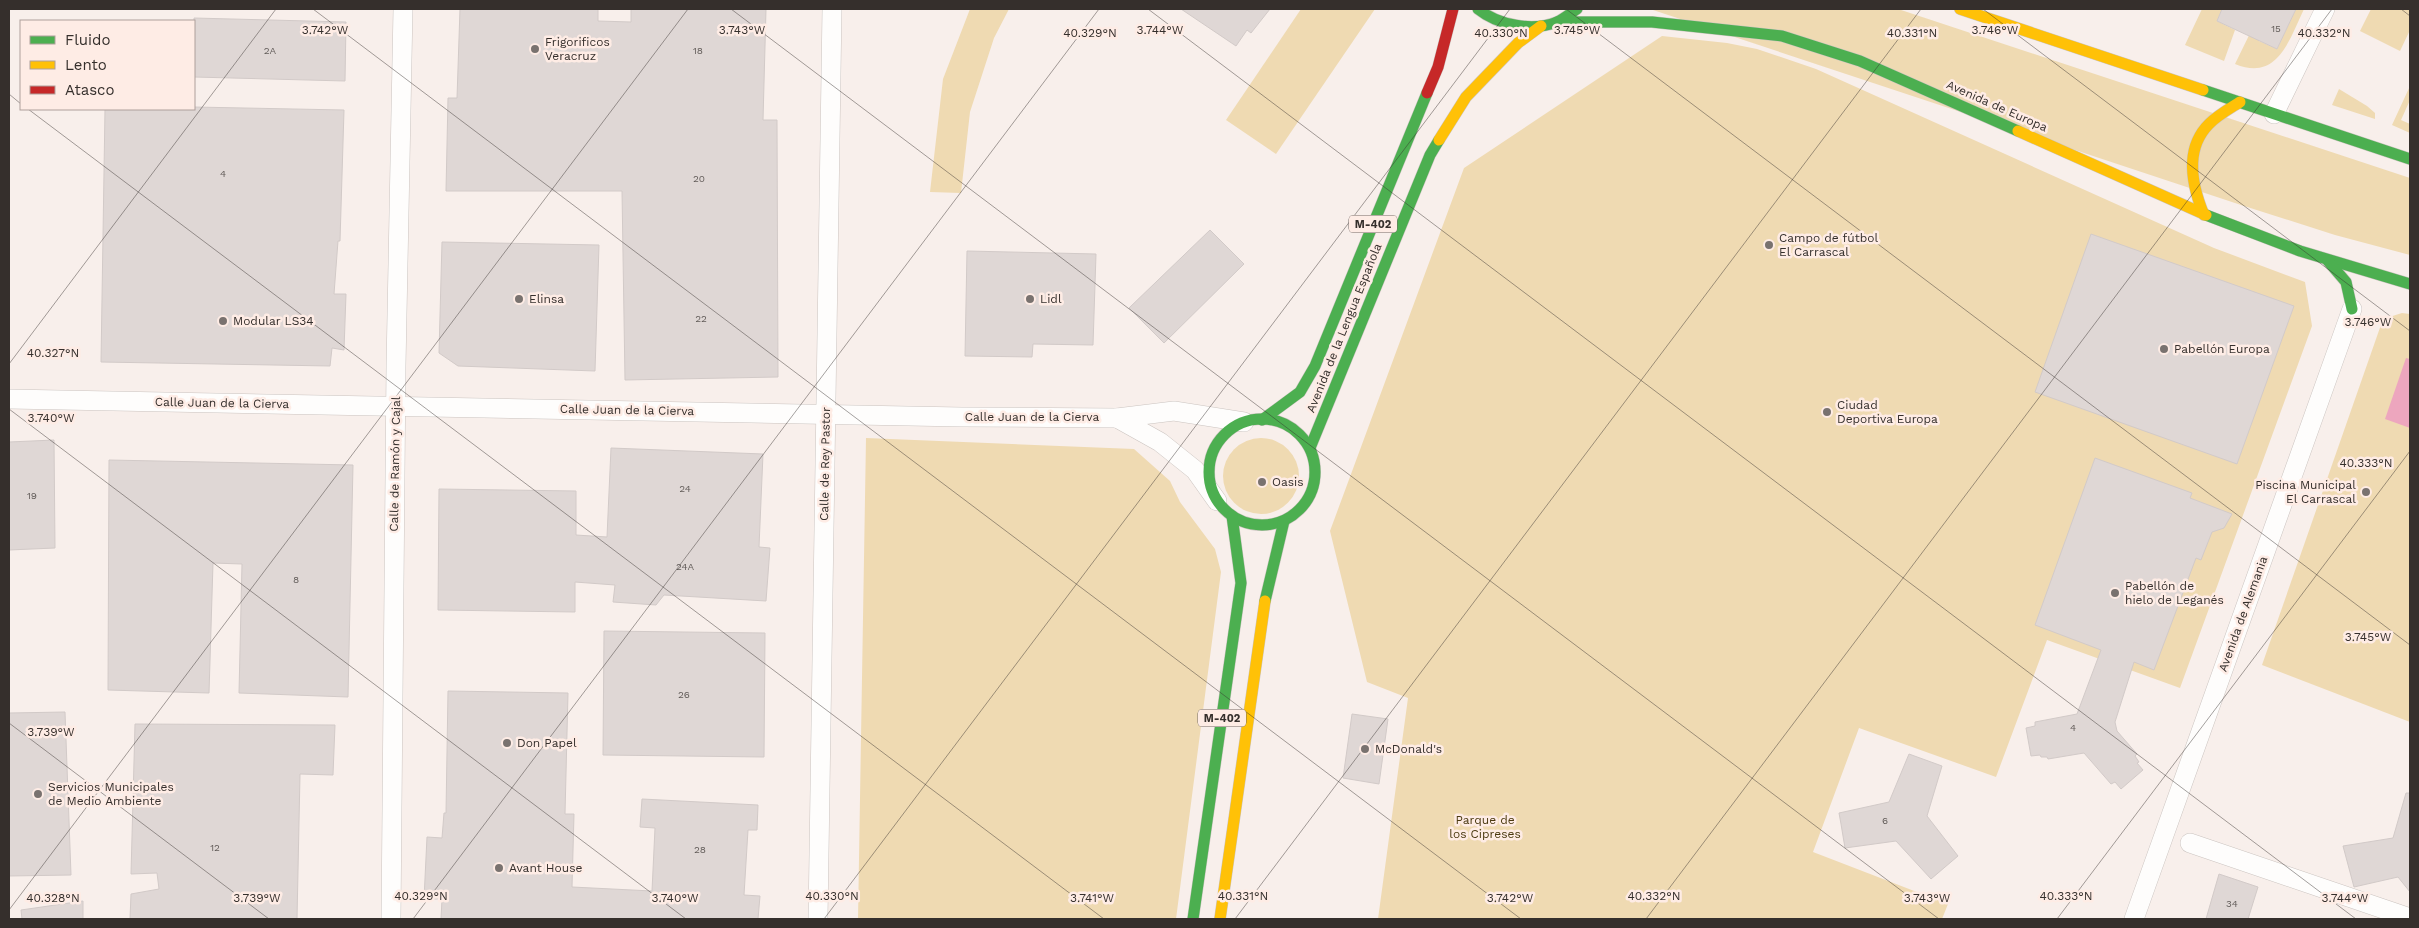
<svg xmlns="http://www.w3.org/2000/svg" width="2419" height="928" font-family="'Work Sans',sans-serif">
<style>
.green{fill:#efdab2}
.water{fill:#eda6be}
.building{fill:#dfd7d5;stroke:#d2cac8}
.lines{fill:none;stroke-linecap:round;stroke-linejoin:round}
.street-casing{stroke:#cbc4c0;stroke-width:20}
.fast-casing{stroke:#cbc4c0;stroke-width:12}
.slow-casing{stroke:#cbc4c0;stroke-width:12}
.jam-casing{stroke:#cbc4c0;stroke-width:12}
.street{stroke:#fefdfc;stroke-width:19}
.fast{stroke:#4caf50;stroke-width:11}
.slow{stroke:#ffc107;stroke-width:11}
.jam{stroke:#c62828;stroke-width:11}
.ticks{fill:none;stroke:#352f2c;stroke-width:1;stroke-opacity:0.45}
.poi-dot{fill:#79726f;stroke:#feece5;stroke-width:2}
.labels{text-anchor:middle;stroke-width:5;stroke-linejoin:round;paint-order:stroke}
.number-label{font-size:10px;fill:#615b58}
.shield{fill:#feece5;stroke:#716864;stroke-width:1}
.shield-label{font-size:11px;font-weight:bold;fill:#352f2c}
.poi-label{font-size:12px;fill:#352f2c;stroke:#feece5;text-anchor:start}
.street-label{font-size:12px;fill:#352f2c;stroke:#feece5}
.park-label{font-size:12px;fill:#4a390f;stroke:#feece5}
.ticks-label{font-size:12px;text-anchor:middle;fill:#352f2c;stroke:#feece5;stroke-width:5;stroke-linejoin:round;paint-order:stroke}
</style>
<rect width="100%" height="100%" fill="#f8efeb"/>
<g class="green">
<path d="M970,9h39l-15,29 -24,74 -9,81 -31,-1 13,-113z"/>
<path d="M1301,9h74l-99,145 -50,-34z"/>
<path d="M1650,9h248l512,169v77l-75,-20 -94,-30z"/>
<path d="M2202,9h20l-5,12 18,9 -11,31 -39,-16z"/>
<path d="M2296,9h8c-15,31 -26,73 -69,55l21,-43 9,5 -6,15 18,8z"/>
<path d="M2371,9h39v21l-10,21 -40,-20z"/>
<path d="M1662,36l65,7 30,6 59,20 398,179 91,34 7,44 -132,362 -133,-48 -51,137 -137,-49 -46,124 135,52 -6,15h-564l30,-221 -41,-16 -37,-151 134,-363z"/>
<path d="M2410,86v14l-9,20 9,4v9l-18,-8z"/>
<path d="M2339,89l28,17 8,7v6l-43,-14z"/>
<path d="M2402,313l8,1v408l-148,-57 121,-346z"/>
<circle cx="1261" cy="476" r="38"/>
<path d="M866,438l268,11 36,32 10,21 35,47 6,23 -45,347h-318z"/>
</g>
<path class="water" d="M2406,358l4,1v69l-25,-9z"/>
<g class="building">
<path d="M460,9h138v12l33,1v-13h135l-3,111h14l1,257 -153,3 -3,-189h-176l2,-93h9z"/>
<path d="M1181,9h89l-19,24 -4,-3 -11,16z"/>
<path d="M2222,9h74l-19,40 -60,-28z"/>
<path d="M194,18l152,4 -1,59 -151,-4z"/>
<path d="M194,107l150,3 -4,131h-2l-4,53h12l-2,56 -12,-2 -2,18 -229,-4 4,-253h89z"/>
<path d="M1210,230l34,34 -80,79 -35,-35z"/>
<path d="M2091,234l203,72 -57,158 -202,-72z"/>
<path d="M442,242l157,3 -4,126 -137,-5 -19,-13z"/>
<path d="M967,251l129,3 -3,91 -60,-1 -1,13 -67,-1z"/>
<path d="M54,440l1,108 -46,2v-108z"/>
<path d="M611,448l152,6 -4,93 11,1 -4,53 -102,-6 -8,10 -43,-3 2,-17 -40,-3v30l-137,-2 1,-121 137,2v44l31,2z"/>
<path d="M2095,458l97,35 -2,5 42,16 -8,14 -12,4 -11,28 -5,-2 -42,112 -20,-8 -19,60 2,9 20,23 -2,2 4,6 -2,1 6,7 -22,19 -6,-7 -4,2 -27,-31 -36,6 -1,-2h-6l-1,-2 -9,1 -5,-28 9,-2v-4l42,-8 24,-64 -66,-25z"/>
<path d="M109,460l244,5 -5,232 -109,-4 3,-129 -29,-1 -4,130 -101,-3z"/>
<path d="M604,631l161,2 -1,124 -161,-2z"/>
<path d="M448,691l120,2 -3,121h9l-2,73 80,4 3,-63 -15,-1 2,-28 116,6 -1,25h-9l-4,65 16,1 -2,23h-317l1,-20h-18l3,-62 15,1 2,-25h2z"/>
<path d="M65,712l6,163 -62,1v-163z"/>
<path d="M1352,714l36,5 -9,65 -36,-6z"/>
<path d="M135,724l200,1 -2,50 -33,-1 -3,145h-167l1,-25 28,-5 -2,-16 -26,1z"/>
<path d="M1909,754l33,12 -15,50 31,40 -27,23 -35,-38 -51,7 -4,-24 -2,-11 50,-11z"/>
<path d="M2406,793h4v99l-12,-15 -44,10 -11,-41 50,-8z"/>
<path d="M2219,874l39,13 -10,32h-42z"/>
<path d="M83,901v18h-61l-1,-9z"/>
</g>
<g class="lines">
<g class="street-casing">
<g id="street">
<path d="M2274,114l51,-105"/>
<path d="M9,399l953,18 155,1 57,-7 70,11"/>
<path d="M1117,418l43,24 35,28 22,31"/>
<path d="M2190,843l220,75"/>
<path d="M391,919l5,-553 7,-357"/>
<path d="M818,919l14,-910"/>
<path d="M2134,919l218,-610"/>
</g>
</g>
<g class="fast-casing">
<g id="fast">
<path d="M1478,9c20,16 54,23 79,13 7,-3 14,-9 20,-13"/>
<path d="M1557,22h95l130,14 78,25 158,70"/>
<path d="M2203,90l207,69"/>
<path d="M2206,215l94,36 110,33"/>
<path d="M2328,261l18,21 6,27"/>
<circle cx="1262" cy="472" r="53"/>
<path d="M1262,420l38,-28 15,-26 112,-273"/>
<path d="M1310,448l120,-293 9,-15"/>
<path d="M1265,601l19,-80"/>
<path d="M1193,919l48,-336 -9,-67"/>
</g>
</g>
<g class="slow-casing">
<g id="slow">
<path d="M1960,9l243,81"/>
<path d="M2018,131l188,84"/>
<path d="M1439,140l27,-43 52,-54 23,-17"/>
<path d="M2204,215c-12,-29 -20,-66 5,-91 9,-9 20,-15 31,-22"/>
<path d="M1220,919l45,-318"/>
</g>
</g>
<g class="jam-casing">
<path id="jam" d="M1427,93l11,-26 15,-58"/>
</g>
<use href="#street" class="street"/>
<use href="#fast" class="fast"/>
<use href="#slow" class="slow"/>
<use href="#jam" class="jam"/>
</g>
<path class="ticks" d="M313,9l1208,910M731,9l1208,910M1148,9l1208,910M1566,9l844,636M1983,9l427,322M2401,9l9,7M9,94l12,10M28,109l1076,810M9,364l267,-355M9,409l677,510M9,723l260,196M9,910l679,-901M413,919l686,-910M824,919l686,-910M1235,919l686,-910M1646,919l686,-910M2057,919l353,-468"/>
<g class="poi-dot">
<circle cx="535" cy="49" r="5"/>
<circle cx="1769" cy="245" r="5"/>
<circle cx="519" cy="299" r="5"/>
<circle cx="1030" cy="299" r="5"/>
<circle cx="223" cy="321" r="5"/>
<circle cx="2164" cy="349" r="5"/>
<circle cx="1827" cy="412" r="5"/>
<circle cx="1262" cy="482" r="5"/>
<circle cx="2366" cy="492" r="5"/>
<circle cx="2115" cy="593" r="5"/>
<circle cx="507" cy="743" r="5"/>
<circle cx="1365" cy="749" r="5"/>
<circle cx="38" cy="794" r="5"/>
<circle cx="499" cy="868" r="5"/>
</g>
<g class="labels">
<g class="number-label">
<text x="2276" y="32">15</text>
<text x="270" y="54">2A</text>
<text x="698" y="54">18</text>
<text x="223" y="177">4</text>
<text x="699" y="182">20</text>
<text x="701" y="322">22</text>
<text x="685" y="492">24</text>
<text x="32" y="499">19</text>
<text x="685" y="570">24A</text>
<text x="296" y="583">8</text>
<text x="684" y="698">26</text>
<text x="2073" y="731">4</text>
<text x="1885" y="824">6</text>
<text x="215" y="851">12</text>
<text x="700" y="853">28</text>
<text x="2232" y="907">34</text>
</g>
<g class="shield">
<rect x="1349" y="215.5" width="48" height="17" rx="4"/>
<rect x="1198" y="709.5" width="48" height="17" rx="4"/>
</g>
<g class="shield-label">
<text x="1373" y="228">M-402</text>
<text x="1222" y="722">M-402</text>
</g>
<g class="poi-label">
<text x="545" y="46">Frigorificos<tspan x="545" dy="14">Veracruz</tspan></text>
<text x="1779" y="242">Campo de fútbol<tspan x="1779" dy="14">El Carrascal</tspan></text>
<text x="529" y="303">Elinsa</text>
<text x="1040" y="303">Lidl</text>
<text x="233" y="325">Modular LS34</text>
<text x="2174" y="353">Pabellón Europa</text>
<text x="1837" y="409">Ciudad<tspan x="1837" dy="14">Deportiva Europa</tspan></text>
<text x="1272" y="486">Oasis</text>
<text x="2356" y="489" text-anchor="end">Piscina Municipal<tspan x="2356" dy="14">El Carrascal</tspan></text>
<text x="2125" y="590">Pabellón de<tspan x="2125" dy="14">hielo de Leganés</tspan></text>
<text x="517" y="747">Don Papel</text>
<text x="1375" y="753">McDonald's</text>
<text x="48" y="791">Servicios Municipales<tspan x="48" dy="14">de Medio Ambiente</tspan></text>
<text x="509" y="872">Avant House</text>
</g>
<g class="street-label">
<text transform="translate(1997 106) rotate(24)" y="4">Avenida de Europa</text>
<text transform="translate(1344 328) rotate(-68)" y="4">Avenida de la Lengua Española</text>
<text transform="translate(222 403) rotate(1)" y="4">Calle Juan de la Cierva</text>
<text transform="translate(627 410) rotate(1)" y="4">Calle Juan de la Cierva</text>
<text x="1032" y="421">Calle Juan de la Cierva</text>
<text transform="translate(395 464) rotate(-89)" y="4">Calle de Ramón y Cajal</text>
<text transform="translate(825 464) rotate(-89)" y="4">Calle de Rey Pastor</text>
<text transform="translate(2243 614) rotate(-70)" y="4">Avenida de Alemania</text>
</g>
<g class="park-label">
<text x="1485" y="824">Parque de<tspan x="1485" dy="14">los Cipreses</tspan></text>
</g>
</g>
<g class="ticks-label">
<text x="325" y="34">3.742°W</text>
<text x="1160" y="34">3.744°W</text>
<text x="1577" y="34">3.745°W</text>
<text x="1995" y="34">3.746°W</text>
<text x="742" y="34">3.743°W</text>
<text x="1090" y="37">40.329°N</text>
<text x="1501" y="37">40.330°N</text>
<text x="1912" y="37">40.331°N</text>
<text x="2324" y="37">40.332°N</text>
<text x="2368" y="326">3.746°W</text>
<text x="53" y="357">40.327°N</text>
<text x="51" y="422">3.740°W</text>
<text x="2366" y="467">40.333°N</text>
<text x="2368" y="641">3.745°W</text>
<text x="51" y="736">3.739°W</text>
<text x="421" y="900">40.329°N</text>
<text x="832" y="900">40.330°N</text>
<text x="1243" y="900">40.331°N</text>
<text x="1654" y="900">40.332°N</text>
<text x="2066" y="900">40.333°N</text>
<text x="53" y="902">40.328°N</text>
<text x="257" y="902">3.739°W</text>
<text x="675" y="902">3.740°W</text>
<text x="1092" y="902">3.741°W</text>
<text x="1510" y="902">3.742°W</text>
<text x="1927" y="902">3.743°W</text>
<text x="2345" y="902">3.744°W</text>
</g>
<rect width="2419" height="928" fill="none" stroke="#352f2c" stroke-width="20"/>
<rect x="20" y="20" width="175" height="90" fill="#feece5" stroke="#aea09b"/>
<rect x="30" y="36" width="25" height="8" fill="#4caf50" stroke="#aea09b"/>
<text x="65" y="45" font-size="15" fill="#352f2c">Fluido</text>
<rect x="30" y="61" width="25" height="8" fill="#ffc107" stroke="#aea09b"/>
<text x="65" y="70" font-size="15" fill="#352f2c">Lento</text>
<rect x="30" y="86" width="25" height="8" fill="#c62828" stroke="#aea09b"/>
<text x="65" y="95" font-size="15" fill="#352f2c">Atasco</text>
</svg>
